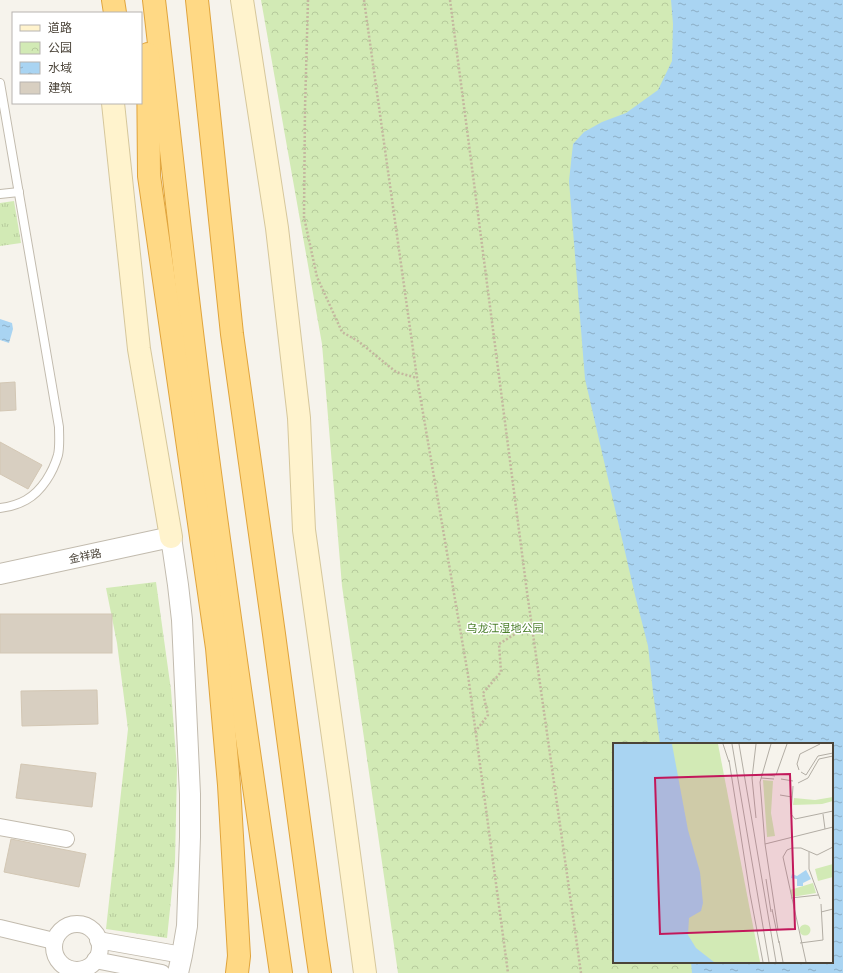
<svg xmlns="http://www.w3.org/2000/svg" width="843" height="973" font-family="'Public Sans','Noto Sans SC',sans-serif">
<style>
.grass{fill:url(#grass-tufts)}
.park{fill:url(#park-crowns)}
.water{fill:url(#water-ripples)}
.building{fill:#d8cfc1;stroke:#d3c7b4}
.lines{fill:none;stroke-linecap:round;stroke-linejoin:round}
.service-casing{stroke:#c2bbae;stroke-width:10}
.minor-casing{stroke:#c2bbae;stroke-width:18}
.tertiary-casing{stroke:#c2bbae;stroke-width:22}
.secondary-casing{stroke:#d6c79b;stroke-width:24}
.trunk-casing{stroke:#e0a43c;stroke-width:24}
.path{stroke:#c4b79f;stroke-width:2.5;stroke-dasharray:2 2;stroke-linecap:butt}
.service{stroke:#fff;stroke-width:8}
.minor{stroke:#fff;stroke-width:16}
.tertiary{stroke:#fff;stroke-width:20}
.secondary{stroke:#fff3cd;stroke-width:22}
.trunk{stroke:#ffd985;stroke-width:22}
.labels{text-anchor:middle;stroke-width:3;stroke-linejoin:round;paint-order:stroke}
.street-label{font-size:11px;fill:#4b4439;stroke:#fff}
.park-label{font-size:11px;fill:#4a7f2a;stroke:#fff}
.inset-road{fill:none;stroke:#b2ada4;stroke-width:1}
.view{fill:#c2185b;fill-opacity:0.15;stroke:#c2185b;stroke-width:2}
.inset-edge{fill:none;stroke:#4b4439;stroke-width:2}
</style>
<defs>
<pattern id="grass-tufts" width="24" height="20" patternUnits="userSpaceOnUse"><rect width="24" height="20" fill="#d2eab5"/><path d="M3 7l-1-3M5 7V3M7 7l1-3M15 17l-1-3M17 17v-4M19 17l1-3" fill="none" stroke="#b6ca9c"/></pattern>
<pattern id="park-crowns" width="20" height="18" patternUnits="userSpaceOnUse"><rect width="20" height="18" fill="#d2eab5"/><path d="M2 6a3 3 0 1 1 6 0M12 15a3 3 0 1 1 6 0" fill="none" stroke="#b6ca9c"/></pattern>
<pattern id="water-ripples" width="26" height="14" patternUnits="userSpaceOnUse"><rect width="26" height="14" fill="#a9d4f2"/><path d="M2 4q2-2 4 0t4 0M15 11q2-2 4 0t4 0" fill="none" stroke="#8caec5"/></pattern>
</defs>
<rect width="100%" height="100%" fill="#f6f3ec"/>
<g class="grass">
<path d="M14,201l7,42 -21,3v-43z"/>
<path d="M156,582l15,108 6,79 -2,92 -8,77 -61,-9 22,-200 -11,-86 -11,-55z"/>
</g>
<path class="park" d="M261,0h420l3,744h-70v218h104l2,11h-322l-56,-387 -20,-242z"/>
<g class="water">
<path d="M671,0h172v973h-151l-1,-11h141v-218h-172l-7,-52 -5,-46 -13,-51 -50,-216 -16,-198 4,-37 11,-12 18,-10 24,-9 32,-23 14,-29 1,-37z"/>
<path d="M0,319l12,4 1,6 -4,14 -9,-3z"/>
</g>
<g class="building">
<path d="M15,382l1,28 -16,1v-28z"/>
<path d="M0,442l42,23 -14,24 -28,-15z"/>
<rect x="0" y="614" width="112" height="39"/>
<path d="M97,690l1,34 -76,2 -1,-35z"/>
<path d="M21,764l75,9 -4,34 -76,-9z"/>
<path d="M11,839l75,15 -7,33 -75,-15z"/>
</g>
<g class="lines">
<g class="service-casing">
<g id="service">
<path d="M0,83l59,344c0,9 1,19 -1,28 -5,17 -16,36 -32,45 -7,4 -17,7 -26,8"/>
<path d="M0,194l19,-2"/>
</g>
</g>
<g class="minor-casing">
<g id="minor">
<path d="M0,827l66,12"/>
<circle cx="77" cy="947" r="23"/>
<path d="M0,928l54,13"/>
<path d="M98,940l84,15"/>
<path d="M95,960l67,13"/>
</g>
</g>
<g class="tertiary-casing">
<path id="tertiary" d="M0,574l171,-37 7,48 4,35 8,174v43l-3,89 -5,29 -4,18"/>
</g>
<g class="secondary-casing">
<g id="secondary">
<path d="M242,0l35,228 22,190 5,112 36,257 25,186"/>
<path d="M113,103l26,246 32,188"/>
</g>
</g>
<g class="trunk-casing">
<g id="trunk">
<path d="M113,0l2,13"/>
<path d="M154,0c16,137 30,275 48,412 24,187 52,374 79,561"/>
<path d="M197,0l35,334 42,300 41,305 5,34"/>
<path d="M148,54l1,122 68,472 12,137 10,171 -2,17"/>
</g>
</g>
<g class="path">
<path d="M308,0l-3,108 -1,109 13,60 25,55 16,9 38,31 21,6"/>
<path d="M364,0l53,378 51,297 40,298"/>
<path d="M450,0l21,160 56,432 54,381"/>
<path d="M475,732l13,-17 -5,-22 18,-21 -2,-28 32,-20"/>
</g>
<use href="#service" class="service"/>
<use href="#minor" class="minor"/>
<use href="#tertiary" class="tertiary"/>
<use href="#secondary" class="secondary"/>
<use href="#trunk" class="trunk"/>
</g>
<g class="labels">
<g class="street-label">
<text transform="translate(85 556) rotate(-12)" y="4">金祥路</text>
</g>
<g class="park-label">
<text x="505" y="632">乌龙江湿地公园</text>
</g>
</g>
<g transform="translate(613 743)">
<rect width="220" height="220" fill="#f6f3ec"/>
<path d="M150,37l10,1 -2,32 4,23 -8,1zM220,54v4l-11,3 -29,1 1,-7 21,2zM220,121v13l-15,4 -3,-12zM200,140l3,10 -24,4 -2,-7z" fill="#d2eab5"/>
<path d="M55,1h50l42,218h-70z" fill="#d2eab5"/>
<path d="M186.5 187a5.5 5.5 0 1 1 11 0a5.5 5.5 0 1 1-11 0Z" fill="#d2eab5"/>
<path d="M0,1h59l16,86 12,42 3,31 -2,8 -12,7 -1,17 8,13 18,14h-101zM193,127l5,9 -8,4v3h-6v-7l-6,-1 1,-4 5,2z" fill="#a9d4f2"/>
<path class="inset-road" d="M110,1l6,18M119,1l37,218M126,1l37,218M158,1l-11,38 5,62 68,-17M116,17l21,134 13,68M186,27l-2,-6 3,-10 20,-10M188,29l5,3 12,-19 15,-3M148,31l14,2M163,32l11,-31M148,35l13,1M168,36l12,2M185,40l10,-5 11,-19 14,-3M180,43l-2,28 4,5 38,-8M167,52l12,2M210,71l2,15M143,75l-4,-40 4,-34M152,101l13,86M196,109v17l11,30M153,136l5,33M178,155l27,-3M159,166l7,34M208,169l12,-3M166,198l4,21M187,200l23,-3 -2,-36M193,219l-23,-105 4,-7 5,-2h9l16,7 16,-8"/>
<path class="view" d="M177,31l5,155 -135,5 -5,-156z"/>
<rect width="220" height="220" class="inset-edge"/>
</g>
<rect x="12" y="12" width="130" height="92" fill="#ffffff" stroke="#b7b4b0"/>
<rect x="20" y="25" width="20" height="6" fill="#fff3cd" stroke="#b7b4b0"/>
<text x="48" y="32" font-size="12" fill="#4b4439">道路</text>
<rect x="20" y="42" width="20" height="12" fill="url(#park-crowns)" stroke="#b7b4b0"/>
<text x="48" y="52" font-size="12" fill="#4b4439">公园</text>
<rect x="20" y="62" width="20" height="12" fill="url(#water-ripples)" stroke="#b7b4b0"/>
<text x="48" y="72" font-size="12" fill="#4b4439">水域</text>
<rect x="20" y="82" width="20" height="12" fill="#d8cfc1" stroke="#b7b4b0"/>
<text x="48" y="92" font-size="12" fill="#4b4439">建筑</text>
</svg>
